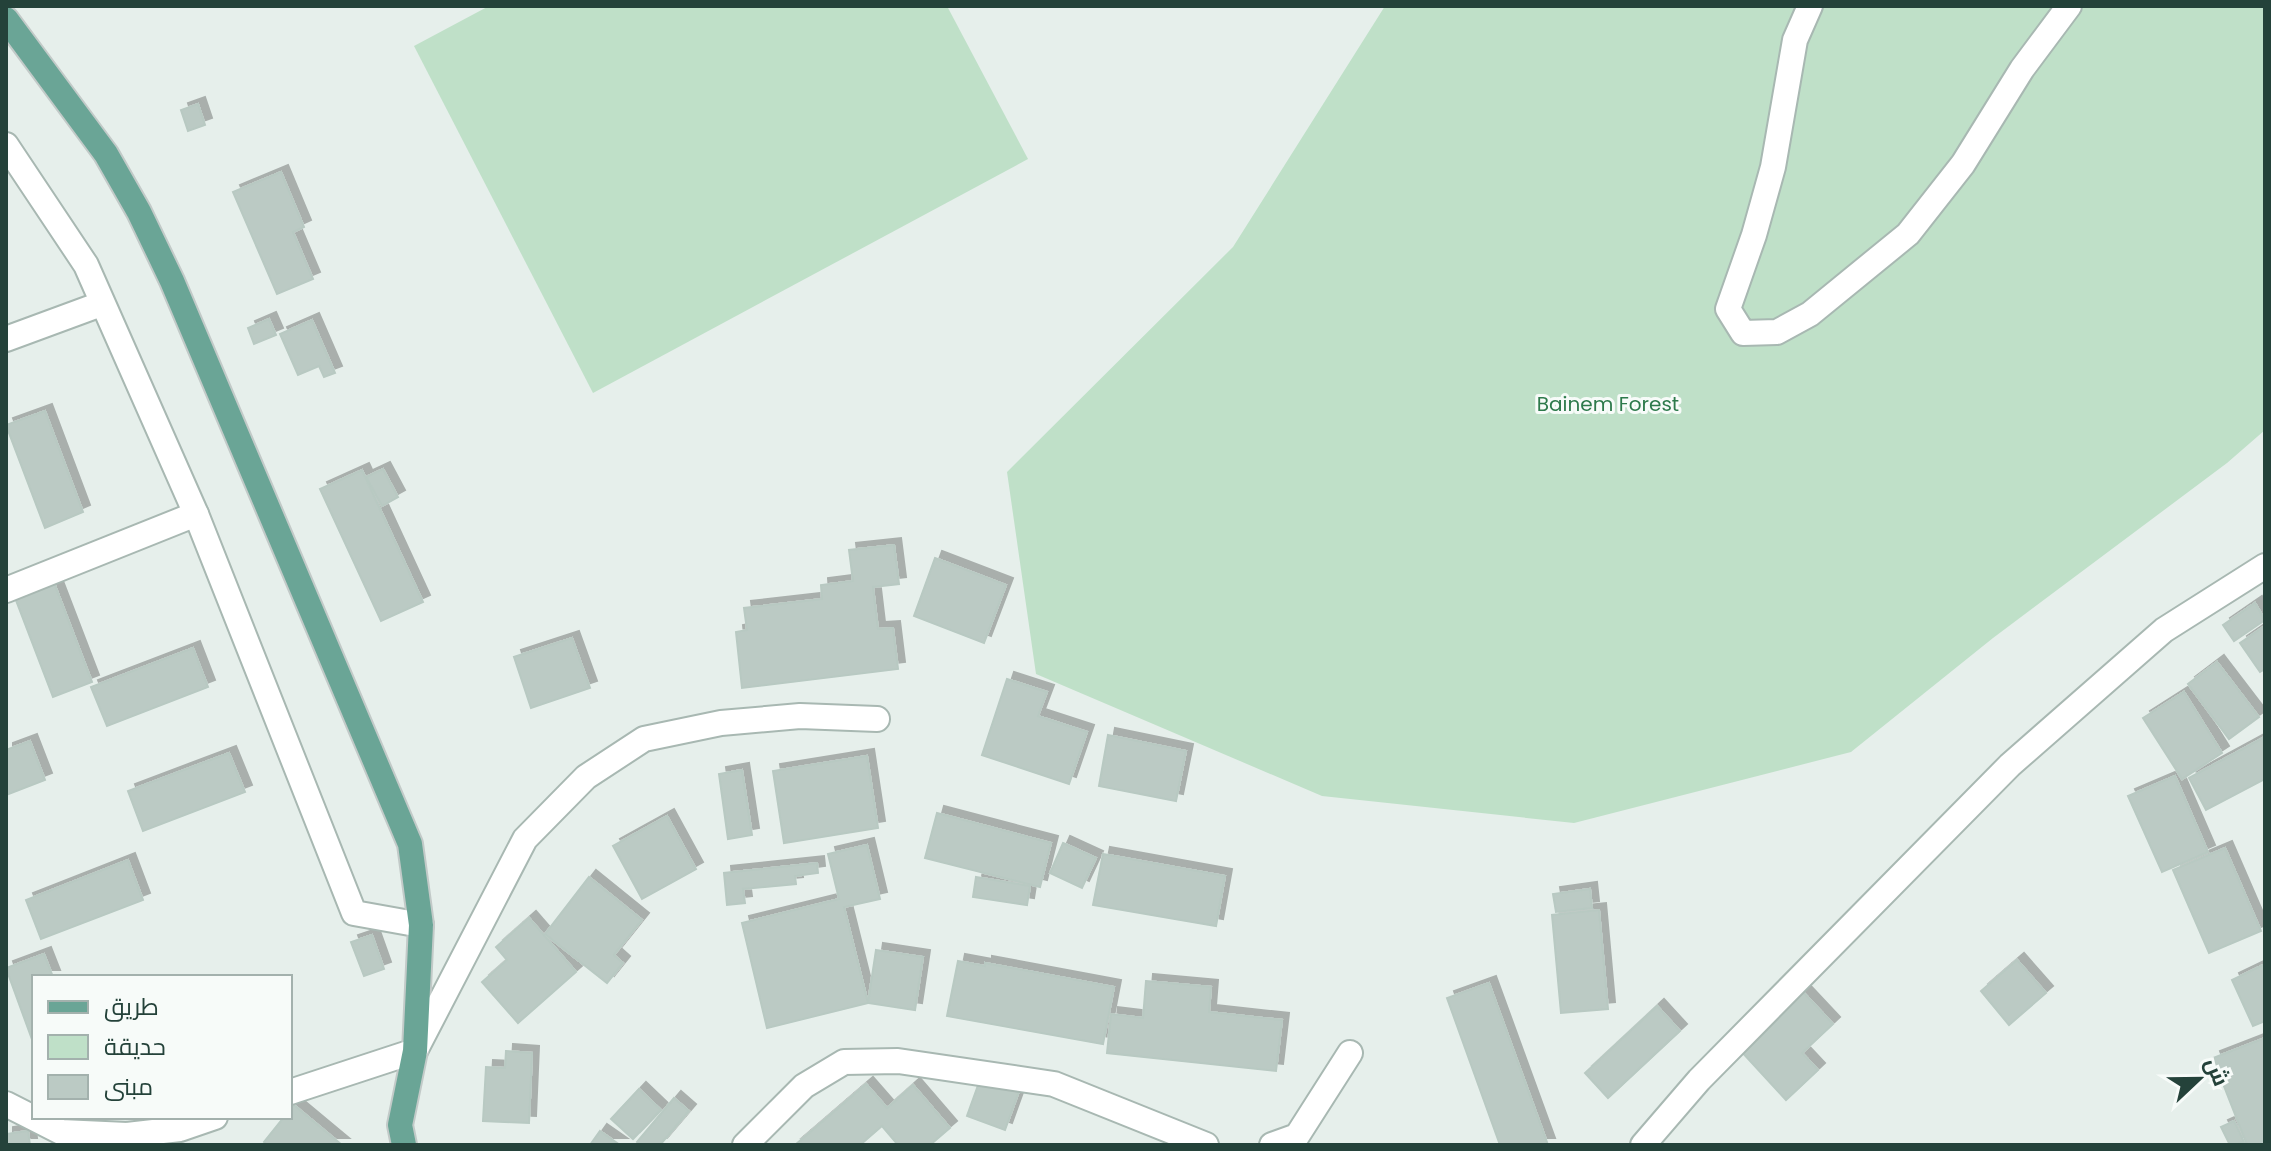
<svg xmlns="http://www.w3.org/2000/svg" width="2271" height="1151" font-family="Poppins,Cairo,sans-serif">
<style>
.green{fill:#bfe0c8}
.building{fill:#bbcac4;stroke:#b8c9c2;stroke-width:2;filter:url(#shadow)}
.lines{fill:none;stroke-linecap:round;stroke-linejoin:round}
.minor-casing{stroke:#a8b8b2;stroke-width:28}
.tertiary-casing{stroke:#a8b8b2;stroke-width:28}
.primary-casing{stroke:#c2cac8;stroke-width:28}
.minor{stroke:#fff;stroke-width:24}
.tertiary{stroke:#fff;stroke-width:24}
.primary{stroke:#6aa596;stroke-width:24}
.labels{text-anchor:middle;stroke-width:6;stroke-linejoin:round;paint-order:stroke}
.park-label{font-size:20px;fill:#2d7a4b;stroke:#f7fbf9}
</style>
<defs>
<filter id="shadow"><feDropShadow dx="7" dy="-7" stdDeviation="0" flood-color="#0004"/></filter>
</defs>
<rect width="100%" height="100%" fill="#e6efeb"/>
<g class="green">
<path d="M489,6h458l81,153 -435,234 -179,-347z"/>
<path d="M1385,6h880v424l-38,33 -234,175 -142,114 -277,71 -252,-27 -286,-122 -29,-202 226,-225z"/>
</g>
<g class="building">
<path d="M198,104l7,21 -17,6 -7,-21z"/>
<path d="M281,172l23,55 -11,5 20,47 -36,15 -44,-102z"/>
<path d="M269,319l7,16 -22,9 -6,-16z"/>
<path d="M312,320l23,53 -11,4 -5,-11 -21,9 -18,-41z"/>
<path d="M45,411l38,101 -38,16 -39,-103z"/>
<path d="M383,469l15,28 -16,9 -16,-29z"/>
<path d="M362,470l61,132 -42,19 -61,-132z"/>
<path d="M894,545l5,39 -26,3 5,42 15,-1 5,41 -156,19 -6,-56 11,-2 -3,-22 78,-9 -1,-14 32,-4 -4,-31z"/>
<path d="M935,558l71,27 -22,58 -70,-27z"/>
<path d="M53,580l39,102 -39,15 -39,-102z"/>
<path d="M2255,603l10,17 -31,21 -11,-16z"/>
<path d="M2265,626v43l-5,3 -20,-29z"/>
<path d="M572,638l18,50 -59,20 -17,-51z"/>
<path d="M193,648l15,39 -101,39 -16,-39z"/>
<path d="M2217,662l42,55 -30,22 -41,-55z"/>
<path d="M1007,679l40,13 -9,24 49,16 -18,52 -87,-29z"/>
<path d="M2184,692l38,61 -40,26 -39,-61z"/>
<path d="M1108,735l78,16 -10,50 -77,-15z"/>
<path d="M2263,738l2,41 -59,31 -17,-32z"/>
<path d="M30,741l15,39 -39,15v-45z"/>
<path d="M229,753l16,39 -102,39 -15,-40z"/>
<path d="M867,756l11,72 -94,15 -11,-72z"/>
<path d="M742,770l10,65 -24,4 -9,-65z"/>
<path d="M2175,776l33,76 -46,20 -34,-76z"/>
<path d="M937,813l114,30 -11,44 -115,-29z"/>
<path d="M667,816l29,53 -54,30 -29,-53z"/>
<path d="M1063,843l33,15 -14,30 -32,-15z"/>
<path d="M867,845l13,54 -36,8 24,96 -101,25 -25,-105 97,-24 -11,-45z"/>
<path d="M2225,848l36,83 -52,22 -36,-83z"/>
<path d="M1103,854l122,22 -9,50 -123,-21z"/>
<path d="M128,860l15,40 -102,39 -15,-39z"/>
<path d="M817,863l1,10 -23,3 1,8 -53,5 2,14 -18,2 -3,-32z"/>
<path d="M589,877l53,43 -28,35 9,8 -16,20 -62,-49z"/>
<path d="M976,877l54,9 -3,19 -54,-8z"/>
<path d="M1590,889l2,19 -36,4 -3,-18z"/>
<path d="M1599,910l9,99 -47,4 -9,-98z"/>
<path d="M529,918l47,54 -58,51 -36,-41 25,-22 -11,-13z"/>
<path d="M372,935l12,34 -20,7 -13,-34z"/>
<path d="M876,950l47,7 -8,53 -47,-7z"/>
<path d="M44,954l9,23h-19v68l-28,-77z"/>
<path d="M2017,960l29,33 -37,32 -28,-34z"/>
<path d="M958,961l27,5v-3l129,24 -11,57 -156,-28z"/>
<path d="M2265,964v57l-12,5 -21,-46z"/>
<path d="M1146,981l65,6 -2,25 73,8 -6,51 -169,-18 4,-39 32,4z"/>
<path d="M1489,983l59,162h-48l-53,-147z"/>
<path d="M1802,991l31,33 -31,29 16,17 -32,30 -46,-50z"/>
<path d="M1657,1006l23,25 -72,67 -23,-25z"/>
<path d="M2265,1038v107h-18l-34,-87z"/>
<path d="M506,1051l26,2 -3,70 -46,-2 3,-54 19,1z"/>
<path d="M981,1077l38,14 -14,39 -38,-14z"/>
<path d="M866,1084l21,24 26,-23 37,43 -20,17h-32l-16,-19 -22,19h-65z"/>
<path d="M639,1089l22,21 -28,29 -22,-20z"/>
<path d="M674,1098l15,13 -29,34h-20l-3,-3z"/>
<path d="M294,1105l48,40h-75l-3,-3 20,-25h6v-7z"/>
<path d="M2234,1121l10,21 -14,3 -9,-18z"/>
<path d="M28,1131l2,14h-24v-11z"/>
<path d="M600,1131l20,14h-30z"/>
</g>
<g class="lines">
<g class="minor-casing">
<g id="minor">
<path d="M1810,6l-15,34 -22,127 -19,68 -26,74 15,24 34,-1 33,-18 98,-80 55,-70 59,-95 47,-63"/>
<path d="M6,145l80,120 110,249 158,399 67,12"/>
<path d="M6,339l95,-35"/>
<path d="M6,590l190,-76"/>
<path d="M290,1092l125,-41 110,-212 61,-62 58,-38 77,-16 79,-7 77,3"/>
<path d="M6,1104l55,28 66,3 53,-6 35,-12"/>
<path d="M745,1145l59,-59 40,-24 54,-1 156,23 152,61"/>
<path d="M1272,1145l25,-9 53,-83"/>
</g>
</g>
<g class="tertiary-casing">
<path id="tertiary" d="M1643,1145l56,-65 311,-315 154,-135 101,-64"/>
</g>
<g class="primary-casing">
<path id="primary" d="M6,19l100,135 33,58 33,69 238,563 11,81 -6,126 -15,74 4,20"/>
</g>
<use href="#minor" class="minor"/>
<use href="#tertiary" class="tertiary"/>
<use href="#primary" class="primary"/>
</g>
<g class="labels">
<g class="park-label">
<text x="1608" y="411">Bainem Forest</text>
</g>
</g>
<rect width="2271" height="1151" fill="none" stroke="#24423a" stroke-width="16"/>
<rect x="32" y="975" width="260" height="144" fill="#f7fbf9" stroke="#a3b1ad" stroke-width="2"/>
<rect x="48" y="1001" width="40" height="12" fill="#6aa596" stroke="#a3b1ad" stroke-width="2"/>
<text x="104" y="1015" font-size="24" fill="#24423a">طريق</text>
<rect x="48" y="1035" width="40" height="24" fill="#bfe0c8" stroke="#a3b1ad" stroke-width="2"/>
<text x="104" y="1055" font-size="24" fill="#24423a">حديقة</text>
<rect x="48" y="1075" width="40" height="24" fill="#bbcac4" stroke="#a3b1ad" stroke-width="2"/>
<text x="104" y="1095" font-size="24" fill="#24423a">مبنى</text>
<g transform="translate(2199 1079) rotate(68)" stroke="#f7fbf9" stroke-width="6" paint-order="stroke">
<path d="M0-6L14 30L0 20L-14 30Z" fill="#24423a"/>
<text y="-12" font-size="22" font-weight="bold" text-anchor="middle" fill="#24423a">ش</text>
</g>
</svg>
